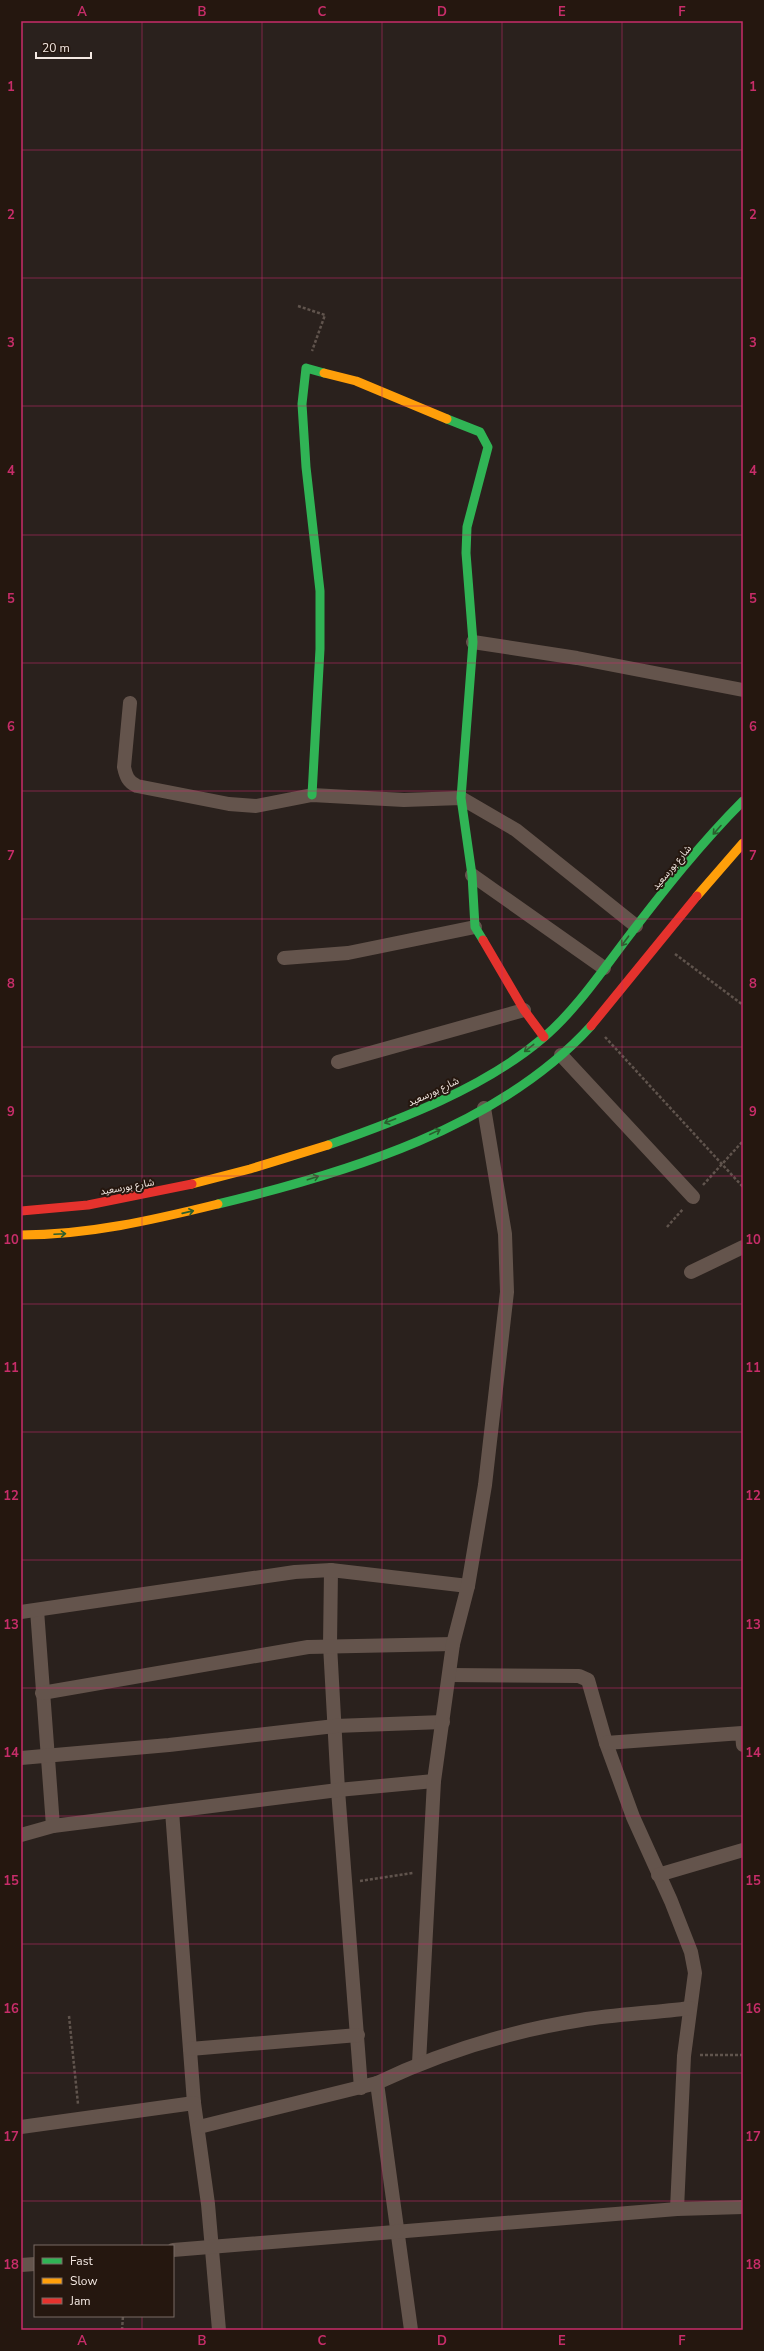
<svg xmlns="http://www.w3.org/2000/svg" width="764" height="2351" font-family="'Nunito Sans','Noto Sans Arabic',sans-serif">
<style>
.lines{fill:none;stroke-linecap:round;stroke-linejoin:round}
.path{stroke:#60544d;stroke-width:2.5;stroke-dasharray:3 2;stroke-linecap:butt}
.street{stroke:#64544c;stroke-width:14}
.fast{stroke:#30b455;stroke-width:9}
.slow{stroke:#ff9f0a;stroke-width:9}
.jam{stroke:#e5322d;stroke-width:9}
.oneway{stroke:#2a5e2e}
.grid{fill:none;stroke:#c72d69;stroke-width:1;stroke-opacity:0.55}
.labels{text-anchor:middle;stroke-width:4;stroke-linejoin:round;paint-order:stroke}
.street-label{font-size:10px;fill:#f4e9e3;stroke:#25170f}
.neatline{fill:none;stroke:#c72d69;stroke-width:1.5}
.grid-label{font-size:13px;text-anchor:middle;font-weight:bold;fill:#c72d69}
</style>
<rect width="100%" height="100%" fill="#2a211d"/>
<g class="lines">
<g class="path">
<path d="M298,306l27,9 -13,36"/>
<path d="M675,954l68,51"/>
<path d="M605,1037l138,150"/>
<path d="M703,1185l40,-44"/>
<path d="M667,1227l16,-18"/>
<path d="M360,1881l53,-8"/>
<path d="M69,2016l9,88"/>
<path d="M700,2055h43"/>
<path d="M122,2330l1,-14"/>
</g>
<g class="street">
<path d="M473,642l104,16 166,32"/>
<path d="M130,703l-6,64c2,9 4,15 13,19l92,18 27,2 56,-11 92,5 57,-2 55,32 120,96"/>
<path d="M472,875l132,93"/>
<path d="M284,958l64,-5 127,-26"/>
<path d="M561,1055l132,142"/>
<path d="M338,1062l186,-52"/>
<path d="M691,1272l52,-25"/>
<path d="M331,1570l-1,75 8,145 23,298"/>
<path d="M37,1610l16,216"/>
<path d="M21,1612l274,-40 36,-2 137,16"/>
<path d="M449,1675l130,1 9,4 18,63 27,74 38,84 20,51 4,21 -11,83 -7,153"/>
<path d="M42,1693l266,-46 145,-3"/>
<path d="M606,1743l136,-10 1,12"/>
<path d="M21,1758l148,-13 166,-19 108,-4"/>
<path d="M172,1811l22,292"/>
<path d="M21,1835l32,-9 285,-36 96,-9"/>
<path d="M658,1875l85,-25"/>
<path d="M190,2049l168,-14"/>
<path d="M419,2063l15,-282 19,-137 15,-58 17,-101 22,-193 -2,-58 -21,-126"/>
<path d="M377,2083c63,-30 134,-52 204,-63 36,-6 73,-7 109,-12"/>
<path d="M21,2127l173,-24 14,101 11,126"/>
<path d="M199,2127l178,-44 34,247"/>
<path d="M173,2250l504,-41 66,-2"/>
<path d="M21,2265l14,-1"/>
</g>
<g class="fast">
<path d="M447,419l33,13 8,15 -21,80 -1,26 7,89 -12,156 11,77 3,52 8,13"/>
<path d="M312,795l8,-146v-58l-14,-124 -4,-63 4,-36 18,5"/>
<path d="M328,1145c72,-25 156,-57 215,-107 33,-28 59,-67 85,-101 36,-47 73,-94 115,-136"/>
<path d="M218,1204c129,-31 281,-77 373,-178"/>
</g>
<g class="slow">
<path d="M324,373l32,8 91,38"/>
<path d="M697,896l46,-53"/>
<path d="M192,1184l58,-15 78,-24"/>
<path d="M21,1235c67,0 132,-15 197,-31"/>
</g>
<g class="jam">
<path d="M483,940l41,70 20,27"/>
<path d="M591,1026l106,-130"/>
<path d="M21,1211l67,-6 104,-21"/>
</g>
</g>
<defs><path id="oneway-shaft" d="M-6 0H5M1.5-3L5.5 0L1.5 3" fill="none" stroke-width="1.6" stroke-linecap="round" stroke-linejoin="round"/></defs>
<g class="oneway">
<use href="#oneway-shaft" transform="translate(717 830) rotate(132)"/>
<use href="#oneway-shaft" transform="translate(625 941) rotate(127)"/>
<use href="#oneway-shaft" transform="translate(529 1048) rotate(142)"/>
<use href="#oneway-shaft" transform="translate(390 1121) rotate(159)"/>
<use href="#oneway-shaft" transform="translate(435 1132) rotate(-25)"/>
<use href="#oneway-shaft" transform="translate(313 1178) rotate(-18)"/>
<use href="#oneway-shaft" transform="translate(188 1212) rotate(-13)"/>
<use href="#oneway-shaft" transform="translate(60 1234) rotate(-3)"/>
</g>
<path class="grid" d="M142,21v2225M262,21v2309M382,21v2309M502,21v2309M622,21v2309M21,150h722M21,278h722M21,406h722M21,535h722M21,663h722M21,791h722M21,919h722M21,1047h722M21,1176h722M21,1304h722M21,1432h722M21,1560h722M21,1688h722M21,1816h722M21,1944h722M21,2073h722M21,2201h722M142,2316v14"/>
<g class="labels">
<g class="street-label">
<text transform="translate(671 867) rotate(-50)" y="4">شارع بورسعيد</text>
<text transform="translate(433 1091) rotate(-25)" y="4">شارع بورسعيد</text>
<text transform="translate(127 1186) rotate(-10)" y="4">شارع بورسعيد</text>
</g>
</g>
<rect width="764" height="2351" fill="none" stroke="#25170f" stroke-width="44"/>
<rect x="34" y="2245" width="140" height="72" fill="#25170f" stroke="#786b64"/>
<rect x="42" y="2258" width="20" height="6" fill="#30b455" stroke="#786b64"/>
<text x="70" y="2265" font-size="12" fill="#f4e9e3">Fast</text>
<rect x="42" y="2278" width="20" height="6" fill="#ff9f0a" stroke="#786b64"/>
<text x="70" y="2285" font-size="12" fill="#f4e9e3">Slow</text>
<rect x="42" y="2298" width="20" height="6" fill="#e5322d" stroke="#786b64"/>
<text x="70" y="2305" font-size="12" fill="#f4e9e3">Jam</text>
<path d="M36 52v6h55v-6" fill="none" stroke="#f4e9e3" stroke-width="2"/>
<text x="42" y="52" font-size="12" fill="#f4e9e3" stroke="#25170f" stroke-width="3" paint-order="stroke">20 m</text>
<rect x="22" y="22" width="720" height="2307" class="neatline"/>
<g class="grid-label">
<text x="82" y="16">A</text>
<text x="202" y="16">B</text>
<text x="322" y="16">C</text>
<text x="442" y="16">D</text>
<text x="562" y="16">E</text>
<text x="682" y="16">F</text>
<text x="11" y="91">1</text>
<text x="753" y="91">1</text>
<text x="11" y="219">2</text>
<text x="753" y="219">2</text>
<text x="11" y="347">3</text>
<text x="753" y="347">3</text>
<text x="11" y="475">4</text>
<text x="753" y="475">4</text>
<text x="11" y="603">5</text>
<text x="753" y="603">5</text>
<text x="11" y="731">6</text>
<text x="753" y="731">6</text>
<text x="11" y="860">7</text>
<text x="753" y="860">7</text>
<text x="11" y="988">8</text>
<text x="753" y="988">8</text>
<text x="11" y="1116">9</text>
<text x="753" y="1116">9</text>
<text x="11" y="1244">10</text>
<text x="753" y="1244">10</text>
<text x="11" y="1372">11</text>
<text x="753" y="1372">11</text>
<text x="11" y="1500">12</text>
<text x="753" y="1500">12</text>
<text x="11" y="1629">13</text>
<text x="753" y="1629">13</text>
<text x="11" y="1757">14</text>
<text x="753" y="1757">14</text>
<text x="11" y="1885">15</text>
<text x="753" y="1885">15</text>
<text x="11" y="2013">16</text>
<text x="753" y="2013">16</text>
<text x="11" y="2141">17</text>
<text x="753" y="2141">17</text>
<text x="11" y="2269">18</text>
<text x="753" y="2269">18</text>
<text x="82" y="2345">A</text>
<text x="202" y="2345">B</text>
<text x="322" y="2345">C</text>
<text x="442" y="2345">D</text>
<text x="562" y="2345">E</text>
<text x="682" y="2345">F</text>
</g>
</svg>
